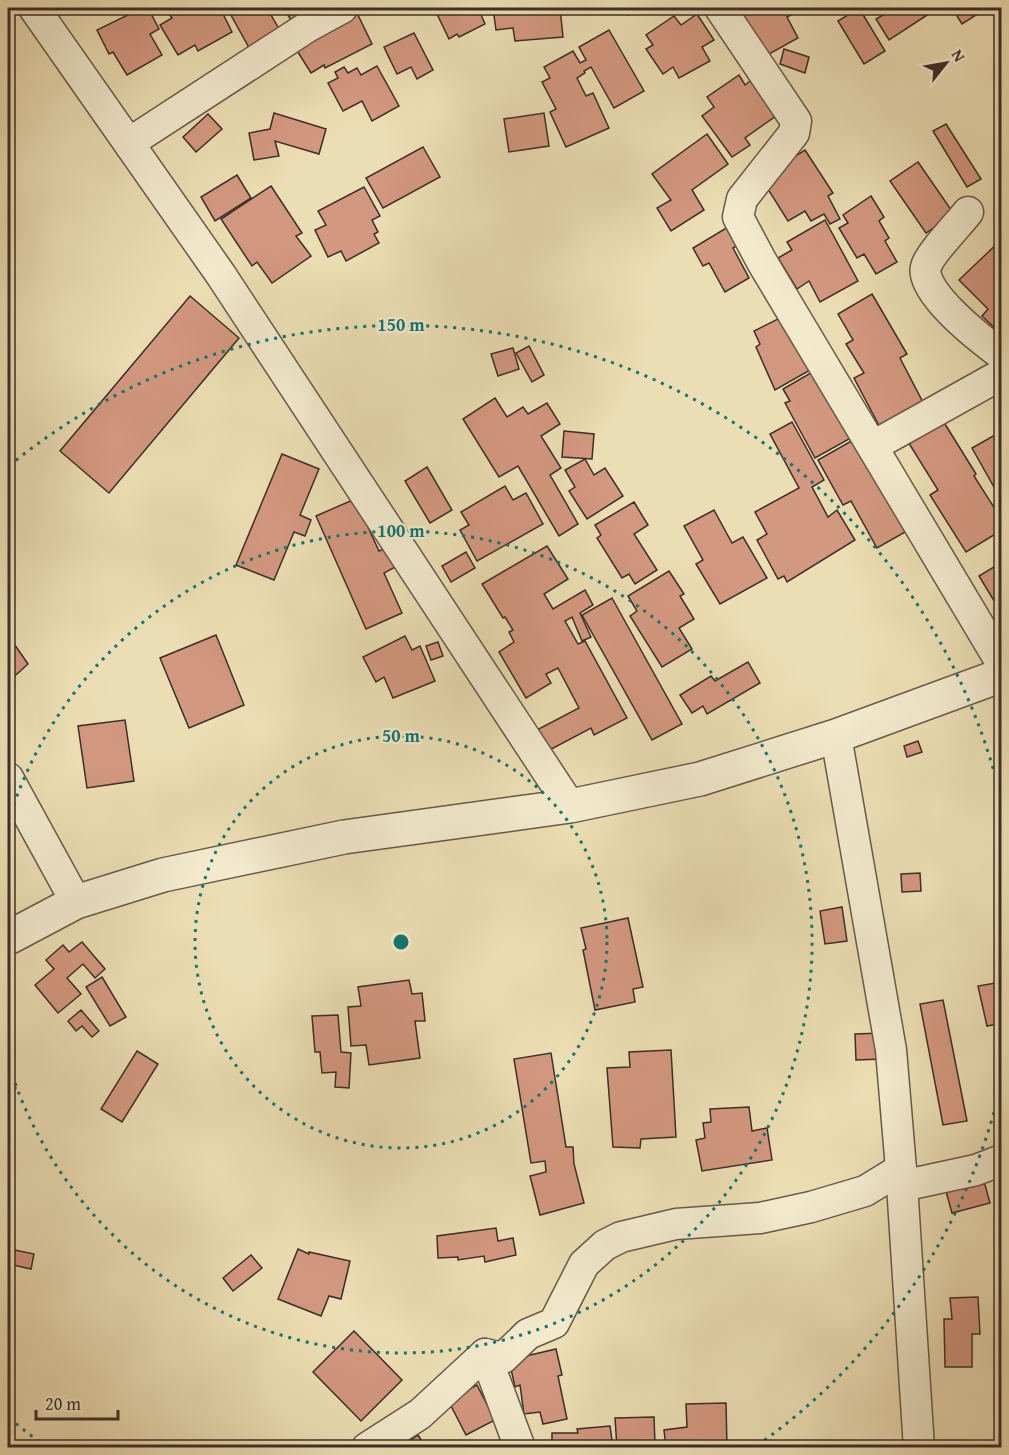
<svg xmlns="http://www.w3.org/2000/svg" width="1009" height="1455" font-family="'Gentium Book Plus',serif">
<style>
.building{fill:#d39880;stroke:#3c2e28;stroke-width:1.5}
.lines{fill:none;stroke-linecap:round;stroke-linejoin:round}
.minor-casing{stroke:#685a4b;stroke-width:33}
.tertiary-casing{stroke:#685a4b;stroke-width:36}
.minor{stroke:#f3eace;stroke-width:30}
.tertiary{stroke:#f3eace;stroke-width:33}
.ring{fill:none;stroke:#0f766e;stroke-width:3;stroke-dasharray:3 6}
.centre{fill:#0f766e;stroke:#f3eace;stroke-width:3}
.ring-label{font-size:18px;text-anchor:middle;font-weight:bold;fill:#0f766e;stroke:#f3eace;stroke-width:4.5;stroke-linejoin:round;paint-order:stroke}
</style>
<rect width="100%" height="100%" fill="#ecdeb4"/>
<filter id="stains"><feTurbulence type="fractalNoise" baseFrequency=".00333" numOctaves="4"/><feColorMatrix values="0 0 0 0 .2 0 0 0 0 .09 0 0 0 0 .02 0 0 0 .5 -.17"/></filter>
<radialGradient id="worn" r=".72"><stop offset=".6" stop-color="#630" stop-opacity="0"/><stop offset="1" stop-color="#630" stop-opacity=".3"/></radialGradient>
<g class="building">
<path d="M142,8h6l11,21 -9,5 12,21 -35,20 -14,-23 -4,2 -12,-24z"/>
<path d="M165,8h55l12,24 -34,19 -3,-6 -17,10 -18,-30 12,-7z"/>
<path d="M227,8h40l16,28 -31,17z"/>
<path d="M276,8h61l-39,24 -13,-22 -6,3z"/>
<path d="M444,8h40l-5,2 6,14 -26,13 -2,-3 -8,5 -12,-25 8,-4z"/>
<path d="M493,8h67l3,29 -48,4 -2,-13 -17,2z"/>
<path d="M624,8h29l-10,4 -2,-4 -13,7z"/>
<path d="M743,8h61l-17,9 11,21 -38,21 -23,-43 8,-5z"/>
<path d="M859,8l26,43 -21,13 -26,-43z"/>
<path d="M881,8h57l-49,32 -13,-21 9,-5z"/>
<path d="M952,8h35l-25,16z"/>
<path d="M357,13l15,31 -47,24 -1,-3 -13,8 -20,-32z"/>
<path d="M697,14l17,26 -12,7 8,14 -31,17 -6,-11 -10,7 -17,-25 7,-4 -7,-10 28,-19 7,9z"/>
<path d="M609,30l35,61 -30,17 -23,-41 -7,4 1,2 -8,5 9,18 7,-3 16,35 -43,19 -16,-35 6,-3 -14,-27 8,-4 -6,-11 29,-16 7,12 6,-3 -7,-13z"/>
<path d="M414,33l19,37 -16,9 -6,-12 -14,7 -13,-27z"/>
<path d="M784,49l25,8 -4,16 -25,-9z"/>
<path d="M377,66l22,40 -27,15 -10,-20 -19,10 -15,-28 10,-5 -3,-6 9,-5 4,6 9,-5 4,7z"/>
<path d="M739,75l6,10 10,-8 25,36 -35,25 5,7 -18,12 -30,-41 12,-9 -7,-10z"/>
<path d="M274,113l52,16 -7,25 -44,-13 4,15 -25,4 -5,-27 21,-4z"/>
<path d="M544,113l5,33 -40,6 -5,-33z"/>
<path d="M208,114l14,15 -26,23 -13,-15z"/>
<path d="M946,124l35,55 -14,8 -34,-56z"/>
<path d="M707,134l21,30 -36,26 12,20 -33,21 -14,-23 14,-8 -19,-26z"/>
<path d="M423,147l17,30 -57,31 -17,-30z"/>
<path d="M805,150l28,43 -5,3 12,23 -10,5 -6,-10 -13,7 -6,-10 -17,10 -27,-43z"/>
<path d="M918,162l36,52 -28,19 -36,-52z"/>
<path d="M237,175l14,23 -36,23 -14,-24z"/>
<path d="M271,186l31,47 -6,3 15,20 -39,27 -15,-21 -5,4 -31,-47z"/>
<path d="M364,187l16,29 -8,4 6,12 -4,2 5,9 -33,18 -5,-10 -13,6 -13,-27 11,-5 -8,-14z"/>
<path d="M871,196l13,21 -5,4 10,17 -4,3 12,21 -21,12 -12,-20 -7,4 -18,-30 9,-5 -5,-8z"/>
<path d="M825,220l33,61 -38,21 -11,-21 -12,8 -19,-31 14,-8 -5,-8z"/>
<path d="M733,224l11,17 -11,7 16,30 -24,14 -16,-29 -6,3 -10,-18z"/>
<path d="M1001,240l1,94h-1l-19,-18 6,-7 -29,-29z"/>
<path d="M872,294l35,60 -7,4 28,54 -44,23 -30,-57 10,-5 -18,-29 7,-4 -15,-26z"/>
<path d="M190,296l49,42 -130,155 -49,-42z"/>
<path d="M788,314l31,51 -44,25 -19,-43 4,-3 -6,-13z"/>
<path d="M529,346l15,29 -12,7 -16,-29z"/>
<path d="M513,348l6,21 -21,7 -7,-22z"/>
<path d="M821,367l37,67 -43,24 -30,-55 5,-2 -7,-12z"/>
<path d="M495,398l12,19 16,-10 5,7 19,-11 13,21 -19,12 20,32 -11,7 28,49 -19,12 -41,-70 -19,11 -36,-58z"/>
<path d="M940,416l36,58 -2,2 28,44v10l-36,22 -36,-57 8,-5 -33,-53z"/>
<path d="M792,422l32,58 -12,7 16,30 9,-7 18,30 -68,42 -3,-6 -6,3 -21,-39 10,-6 -12,-22 44,-24 -29,-54z"/>
<path d="M564,431l30,3 -2,25 -30,-2z"/>
<path d="M1002,431v75l-6,-9 3,-1 -27,-48z"/>
<path d="M862,435l52,92 -37,21 -26,-47 -8,4 -25,-45z"/>
<path d="M282,454l37,15 -19,46 11,5 -6,16 -11,-4 -20,48 -38,-15z"/>
<path d="M585,459l9,16 11,-7 18,28 -36,23 -18,-28 6,-4 -10,-17z"/>
<path d="M427,467l25,43 -22,13 -25,-42z"/>
<path d="M505,486l8,14 13,-7 17,31 -66,37 -17,-31 9,-5 -8,-13z"/>
<path d="M355,499l24,52 10,-4 8,19 -13,7 18,40 -36,16 -50,-113z"/>
<path d="M634,502l14,23 -14,9 23,36 -22,14 -6,-10 -7,4 -25,-40 4,-3 -6,-10z"/>
<path d="M714,510l18,33 11,-6 24,41 -47,26 -24,-40 7,-4 -19,-34z"/>
<path d="M547,546l21,33 -24,15 9,15 32,-19 8,15 -13,8 11,24 -9,4 -10,-24 -7,4 13,23 7,-3 42,77 -33,17 -3,-7 -49,26 -11,-21 48,-25 -21,-40 -12,6 5,9 -25,15 -27,-46 15,-10 -5,-10 4,-2 -8,-13 -2,1 -21,-34z"/>
<path d="M466,552l9,16 -24,14 -9,-16z"/>
<path d="M1002,562v52l-23,-38z"/>
<path d="M669,571l15,23 -4,2 14,23 -15,9 13,21 -30,18 -32,-51 7,-5 -9,-15z"/>
<path d="M612,598l70,126 -30,16 -70,-125z"/>
<path d="M8,635l20,29 -20,18z"/>
<path d="M216,635l28,70 -55,23 -29,-70z"/>
<path d="M405,636l7,14 8,-4 15,35 -42,17 -9,-21 -8,5 -13,-25z"/>
<path d="M438,642l5,14 -12,4 -5,-14z"/>
<path d="M748,662l12,21 -53,31 -4,-8 -11,7 -12,-18 31,-19 4,5z"/>
<path d="M125,720l9,61 -47,7 -9,-62z"/>
<path d="M918,741l4,11 -15,5 -3,-11z"/>
<path d="M920,873l1,18 -19,1 -1,-18z"/>
<path d="M842,907l5,34 -22,3 -5,-33z"/>
<path d="M628,918l15,69 -10,2 2,13 -40,8 -12,-60 3,-1 -5,-21z"/>
<path d="M82,942l23,27 -10,9 -12,-14 -16,14 14,16 -23,19 -23,-28 19,-16 -8,-9 17,-15 6,7z"/>
<path d="M102,977l24,40 -16,9 -24,-39z"/>
<path d="M409,980l3,14 10,-1 3,28h-10l5,37 -51,7 -3,-20 -15,1 -3,-39 13,-1 -3,-19z"/>
<path d="M1002,982v60l-5,-18 -10,2 -9,-40z"/>
<path d="M943,1000l24,121 -24,4 -23,-121z"/>
<path d="M81,1010l18,21 -7,6 -10,-11 -6,5 -8,-10z"/>
<path d="M338,1015l3,37 10,1 -2,35 -14,-1 1,-15 -14,1 -2,-21h-5l-3,-36z"/>
<path d="M882,1033l1,26 -27,1 -1,-26z"/>
<path d="M671,1050l5,87 -35,2 -1,9 -27,-1 -6,-79 23,-1 -1,-15z"/>
<path d="M137,1051l21,13 -36,58 -21,-13z"/>
<path d="M551,1053l15,94h7l1,17 10,39 -44,12 -10,-39 16,-4 -1,-11 -14,2 -17,-104z"/>
<path d="M8,1082l8,6 -8,12z"/>
<path d="M749,1107l3,24 15,-3 5,32 -70,11 -6,-31 9,-2 -2,-15 8,-1 -1,-13z"/>
<path d="M982,1174l8,29 -38,10 -8,-29z"/>
<path d="M496,1228l2,13 15,-3 3,17 -31,7 -1,-6 -26,4v-3l-20,1 -1,-22z"/>
<path d="M298,1249l11,5v-2l41,9 -9,38 -12,-3 -8,20 -43,-17z"/>
<path d="M15,1250l19,4 -3,15 -18,-4z"/>
<path d="M251,1255l11,13 -29,23 -10,-13z"/>
<path d="M978,1297l2,37h-8v33h-27l-1,-48h8l-2,-21z"/>
<path d="M354,1331l48,49 -41,41 -48,-49z"/>
<path d="M556,1349l6,26 -4,1 9,43 -24,5 -3,-12 -16,2 -4,-29 -5,2 -6,-27z"/>
<path d="M477,1385l18,35 -29,15 -18,-35z"/>
<path d="M726,1403l1,45h-61l-2,-18 23,-3 -1,-23z"/>
<path d="M654,1417l1,28h5v3h-43l-2,-30z"/>
<path d="M610,1426l3,22h-61v-15h26l-1,-4z"/>
<path d="M418,1435l8,13h-28z"/>
</g>
<g class="lines">
<g class="minor-casing">
<g id="minor">
<path d="M34,8l187,267 349,531"/>
<path d="M720,8l76,113 -2,12 -52,66 -4,18 24,45 240,402"/>
<path d="M129,143l180,-117 33,-18"/>
<path d="M968,212c-9,12 -39,42 -42,55 -7,25 57,74 76,88"/>
<path d="M873,446l129,-72"/>
<path d="M836,736l55,314 10,119 18,279"/>
<path d="M8,778l68,124"/>
<path d="M902,1186l74,-16 26,-10"/>
<path d="M485,1354l35,94"/>
<path d="M367,1448l53,-34 65,-60 18,4 25,-24 26,-11 30,-59 21,-19 16,-8 55,-13 84,-6 51,-11 54,-16 36,-22"/>
</g>
</g>
<g class="tertiary-casing">
<path id="tertiary" d="M8,938l68,-36 87,-27 181,-38 226,-31 130,-27 136,-43 166,-61"/>
</g>
<use href="#minor" class="minor"/>
<use href="#tertiary" class="tertiary"/>
</g>
<g class="ring">
<circle cx="401" cy="942" r="206"/>
<path d="M8 822A411 411 0 1 1 8 1062"/>
<path d="M1001 1086A617 617 0 0 1 755 1447M47 1447A617 617 0 0 1 9 1418M9 466A617 617 0 0 1 1001 798"/>
</g>
<circle cx="401" cy="942" r="9" class="centre"/>
<g class="ring-label">
<text x="401" y="331">150 m</text>
<text x="401" y="537">100 m</text>
<text x="401" y="742">50 m</text>
</g>
<rect width="1009" height="1455" fill="none" stroke="#ecdeb4" stroke-width="30"/>
<rect x="9" y="9" width="991" height="1437" fill="none" stroke="#3c2e28" stroke-width="3"/>
<rect x="15" y="15" width="979" height="1425" fill="none" stroke="#3c2e28" stroke-width="1.5"/>
<g transform="translate(946 63) rotate(59)" stroke="#f3eace" stroke-width="4.5" paint-order="stroke">
<path d="M0-4.5L10 22L0 15L-10 22Z" fill="#3c2e28"/>
<text y="-9" font-size="16" font-weight="bold" text-anchor="middle" fill="#3c2e28">N</text>
</g>
<path d="M36 1410v9h82v-9" fill="none" stroke="#3c2e28" stroke-width="3"/>
<text x="45" y="1410" font-size="18" fill="#3c2e28" stroke="#f3eace" stroke-width="4.5" paint-order="stroke">20 m</text>
<rect width="100%" height="100%" filter="url(#stains)"/>
<rect width="100%" height="100%" fill="url(#worn)"/>
</svg>
